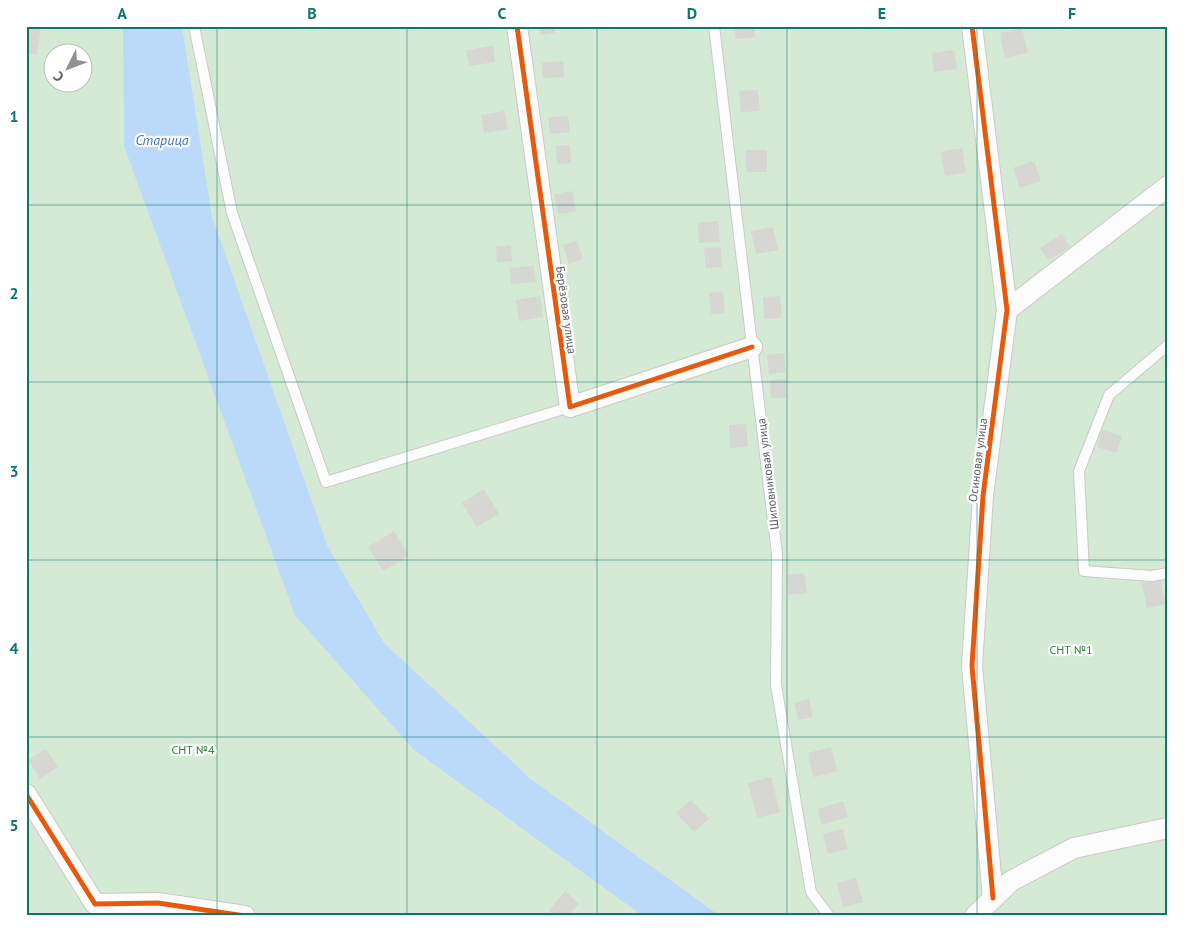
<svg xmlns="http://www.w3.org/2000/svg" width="1194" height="942" font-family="'PT Sans',sans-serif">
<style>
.green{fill:#d4ead4;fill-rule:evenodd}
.water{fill:#bbd9f8}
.building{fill:#d6d6d3}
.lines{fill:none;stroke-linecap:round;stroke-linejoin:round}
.service-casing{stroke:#c9cac8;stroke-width:12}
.minor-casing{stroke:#c9cac8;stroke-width:22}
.service{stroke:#fcfcfc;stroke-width:10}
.minor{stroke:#fcfcfc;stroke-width:20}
.cycleway-casing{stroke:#fff;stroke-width:8}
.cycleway{stroke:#e8590c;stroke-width:5}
.grid{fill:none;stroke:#0f766e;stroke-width:1;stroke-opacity:0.55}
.labels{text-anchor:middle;stroke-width:4.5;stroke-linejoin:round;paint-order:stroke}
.street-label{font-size:12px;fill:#5c6066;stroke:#fff}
.park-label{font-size:12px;fill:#30823b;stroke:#fff}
.water-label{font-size:14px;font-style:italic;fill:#3f72c0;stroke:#fff}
.neatline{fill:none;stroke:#0f766e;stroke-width:2}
.grid-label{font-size:16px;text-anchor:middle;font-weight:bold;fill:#0f766e}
</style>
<rect width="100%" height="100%" fill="#edede8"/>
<g class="green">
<path d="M26,26h97l1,120 290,604 230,166h-618zM52,52h30v30h-30z"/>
<path d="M182,26h986v890h-448l-189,-137 -147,-136 -56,-96 -116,-331z"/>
</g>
<path class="water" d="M123,26h59l30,190 116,331 56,96 147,136 189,137h-77l-229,-166 -119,-135 -171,-469z"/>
<g class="building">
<path d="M26,26h15l-4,29 -11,-2z"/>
<path d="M539,26h15l1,7 -14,2z"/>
<path d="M734,26h20l1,11 -19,2z"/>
<path d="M1022,28l6,25 -23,5 -5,-25z"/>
<path d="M493,46l2,16 -26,4 -3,-16z"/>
<path d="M954,50l3,19 -23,3 -2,-19z"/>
<path d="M563,61l1,16 -21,1 -1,-15z"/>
<path d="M758,90l2,21 -19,1 -2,-21z"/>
<path d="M504,111l4,18 -24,4 -3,-18z"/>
<path d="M568,116l2,16 -20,2 -2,-17z"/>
<path d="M570,145l1,18 -14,1 -1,-18z"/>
<path d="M962,148l4,25 -21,3 -4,-24z"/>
<rect x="746" y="150" width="21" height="22"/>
<path d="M1034,161l7,20 -21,7 -7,-20z"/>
<path d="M572,191l4,20 -18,3 -4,-20z"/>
<path d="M718,221l2,21 -21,1 -1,-20z"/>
<path d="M773,227l5,23 -22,4 -5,-23z"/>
<path d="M1062,234l8,13 -22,13 -8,-12z"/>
<path d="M577,241l6,18 -14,5 -6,-19z"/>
<path d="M511,245l1,16 -15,1 -1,-15z"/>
<path d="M721,247l1,20 -16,1 -2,-20z"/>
<path d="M534,266l2,16 -25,2 -1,-16z"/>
<path d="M723,292l2,21 -14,1 -2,-21z"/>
<path d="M540,296l3,21 -24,4 -3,-21z"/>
<path d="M780,296l2,22 -18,1 -1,-22z"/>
<path d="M784,353l2,19 -17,2 -2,-19z"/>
<path d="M786,379v19h-15l-1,-18z"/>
<path d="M746,424l2,23 -18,1 -1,-23z"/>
<path d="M1102,430l20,6 -5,17 -20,-6z"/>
<path d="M484,489l15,25 -22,13 -15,-24z"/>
<path d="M394,531l15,25 -26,15 -15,-24z"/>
<path d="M804,573l3,20 -18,2 -2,-20z"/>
<path d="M1161,580l4,24 -18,4 -5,-25z"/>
<path d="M809,699l4,18 -15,3 -4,-17z"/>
<path d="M831,747l6,24 -24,6 -5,-24z"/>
<path d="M46,749l12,18 -18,12 -12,-19z"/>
<path d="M771,777l9,35 -23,6 -9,-35z"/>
<path d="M691,800l18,19 -15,13 -18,-19z"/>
<path d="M843,801l5,16 -26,8 -4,-16z"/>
<path d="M843,829l5,20 -20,5 -5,-20z"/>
<path d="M856,878l7,24 -20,5 -6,-24z"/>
<path d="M565,891l14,13 -11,12h-13l-6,-6z"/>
</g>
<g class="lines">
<g class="service-casing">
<g id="service">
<path d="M194,26l38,187 94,269 244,-75"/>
<path d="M714,26l63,528 -1,131 35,207 18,24"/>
<path d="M1168,345l-59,50 -30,76 5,100 68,5 16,-3"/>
</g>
</g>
<g class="minor-casing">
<g id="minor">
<path d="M517,26l53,381 182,-60"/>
<path d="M972,26l35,284 -24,186 -11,170 21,232"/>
<path d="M1007,310l161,-124"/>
<path d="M26,794l69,110 63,-1 87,13"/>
<path d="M975,916l36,-35 63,-33 94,-20"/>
</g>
</g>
<use href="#service" class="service"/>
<use href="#minor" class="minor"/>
<g class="cycleway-casing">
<g id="cycleway">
<path d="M517,26l53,381 182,-60"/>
<path d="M972,26l35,284 -24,186 -11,170 21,232"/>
<path d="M26,794l69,110 63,-1 87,13"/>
</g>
</g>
<use href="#cycleway" class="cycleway"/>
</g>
<path class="grid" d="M217,26v890M407,26v890M597,26v890M787,26v890M977,26v890M26,205h1142M26,382h1142M26,560h1142M26,737h1142"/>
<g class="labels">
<g class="street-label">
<text transform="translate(566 310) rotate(82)" y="4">Берёзовая улица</text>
<text transform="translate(978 460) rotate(-83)" y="4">Осиновая улица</text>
<text transform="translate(768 474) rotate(-97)" y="4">Шиповниковая улица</text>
</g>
<g class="park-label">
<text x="1071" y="654">СНТ №1</text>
<text x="193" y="754">СНТ №4</text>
</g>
<g class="water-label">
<text x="162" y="145">Старица</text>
</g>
</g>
<rect width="1194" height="942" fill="none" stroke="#ffffff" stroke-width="55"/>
<g transform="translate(68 68) rotate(228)"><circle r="24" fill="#ffffff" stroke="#bebfc2"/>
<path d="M0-4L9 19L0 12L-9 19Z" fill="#8f9194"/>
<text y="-8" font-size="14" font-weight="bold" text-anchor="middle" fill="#5c6066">С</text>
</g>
<rect x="28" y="28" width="1138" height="886" class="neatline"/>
<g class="grid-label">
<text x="122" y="19">A</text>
<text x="312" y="19">B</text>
<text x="502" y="19">C</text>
<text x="692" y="19">D</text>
<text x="882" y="19">E</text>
<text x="1072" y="19">F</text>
<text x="14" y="122">1</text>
<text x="14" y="299">2</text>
<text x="14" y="477">3</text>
<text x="14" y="654">4</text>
<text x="14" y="831">5</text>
</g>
</svg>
